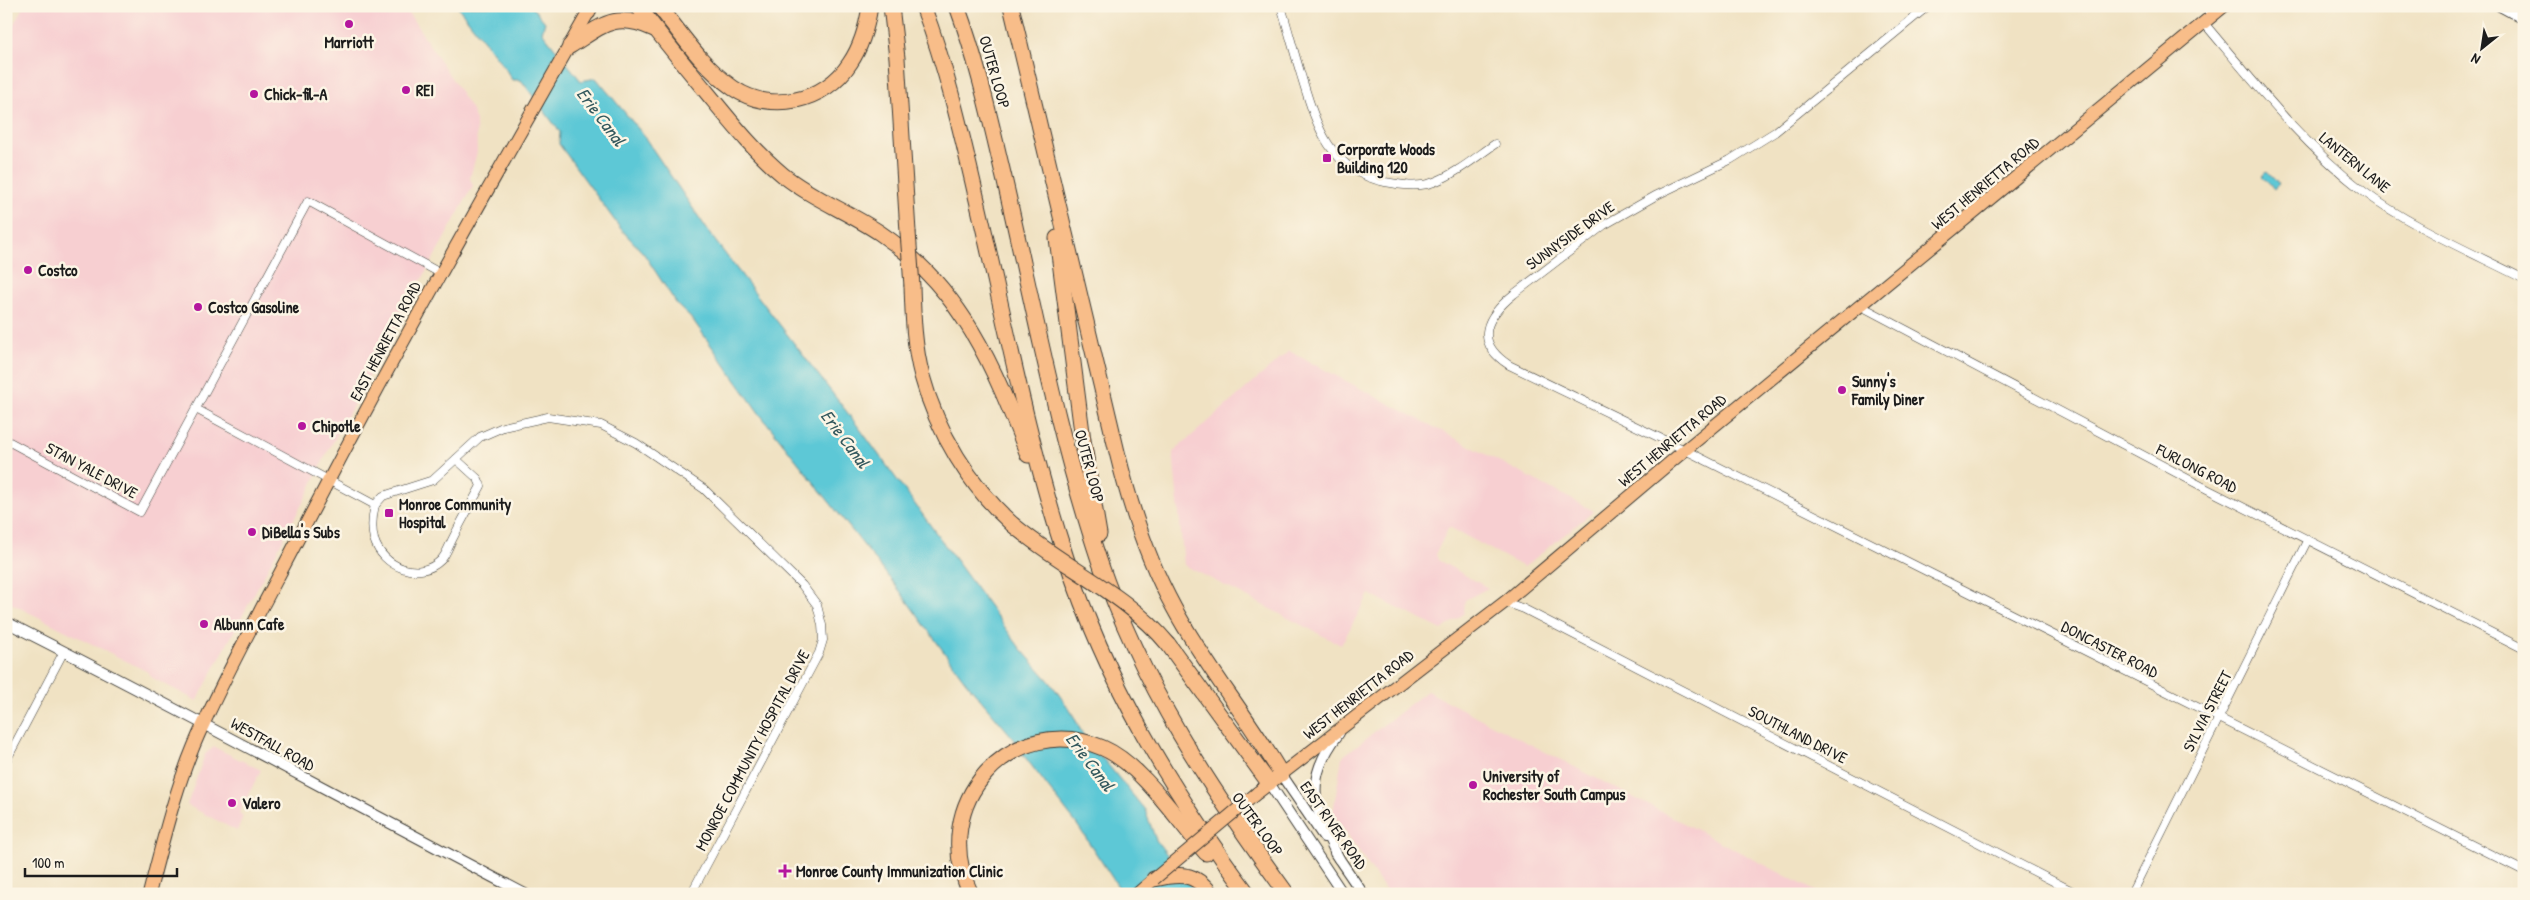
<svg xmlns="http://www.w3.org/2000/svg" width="2530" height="900" font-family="'Patrick Hand',sans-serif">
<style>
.built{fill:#f7cfd1}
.water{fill:#5dc8d6;stroke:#3c7279}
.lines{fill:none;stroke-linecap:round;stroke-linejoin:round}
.minor-casing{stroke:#3c3a35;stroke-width:9}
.tertiary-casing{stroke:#3c3a35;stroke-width:12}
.primary-casing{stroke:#3c3a35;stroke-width:14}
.motorway-casing{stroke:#3c3a35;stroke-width:17}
.minor{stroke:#fff;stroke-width:8}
.tertiary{stroke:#fff;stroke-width:10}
.primary{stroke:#f8bd89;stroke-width:12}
.motorway{stroke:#f8bd89;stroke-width:15}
.primary-bridge-casing{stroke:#3c3a35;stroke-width:14;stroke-linecap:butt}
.motorway-bridge-casing{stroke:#3c3a35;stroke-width:17;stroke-linecap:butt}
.primary-bridge{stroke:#f8bd89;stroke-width:12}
.motorway-bridge{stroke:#f8bd89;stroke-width:15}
.poi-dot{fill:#b5179e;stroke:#fcf5e5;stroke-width:2}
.labels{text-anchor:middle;stroke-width:5;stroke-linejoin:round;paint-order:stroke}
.poi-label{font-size:16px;font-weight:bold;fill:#1c1c1c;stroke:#fcf5e5;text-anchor:start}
.street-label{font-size:16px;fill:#1c1c1c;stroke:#fcf5e5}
.water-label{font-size:18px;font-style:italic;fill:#33585d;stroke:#fcf5e5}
</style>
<rect width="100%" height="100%" fill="#fcf5e5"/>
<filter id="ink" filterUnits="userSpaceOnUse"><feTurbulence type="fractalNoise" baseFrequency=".02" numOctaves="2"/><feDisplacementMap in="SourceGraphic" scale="10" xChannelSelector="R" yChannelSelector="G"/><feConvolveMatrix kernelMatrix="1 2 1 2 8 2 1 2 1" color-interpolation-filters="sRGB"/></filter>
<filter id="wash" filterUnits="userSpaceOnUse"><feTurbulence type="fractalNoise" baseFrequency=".0096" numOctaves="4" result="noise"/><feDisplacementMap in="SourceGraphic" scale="20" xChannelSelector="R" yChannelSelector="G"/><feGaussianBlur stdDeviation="1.12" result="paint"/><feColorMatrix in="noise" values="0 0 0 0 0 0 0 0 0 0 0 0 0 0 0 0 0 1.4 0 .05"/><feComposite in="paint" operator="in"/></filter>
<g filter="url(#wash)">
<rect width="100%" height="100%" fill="#f0e2c3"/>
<g class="built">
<path d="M24,6h380l67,102 5,13 1,31 -7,26 3,8 -147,269 -17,36 -112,210 -46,-24 -3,-5 -142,-71v-564z"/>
<path d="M1289,351l305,160 -70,56 -75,-40 -13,26 2,7 50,28 -23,12 -1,13 -22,17 -73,-36 -28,51 -157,-80 -11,-113z"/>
<path d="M1427,691l394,203h-433l-55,-81 9,-56z"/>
<path d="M214,747l47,23 -22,43 4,3 -6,15 -50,-26 18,-51z"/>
</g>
<g class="water">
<path d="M457,6h74l14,16 -3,10 39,49 15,-3 45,54 72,106 147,191 160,219 30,34 22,31 17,34 15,13 41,50 11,30 41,54h-74l-45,-68 -60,-78 -4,-9 -49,-58 -66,-91 -140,-177 -66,-93 -15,-14 -34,-52 -24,-26 -61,-84 1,-12 -39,-52h-9l-7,-12z"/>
<path d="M2267,172l12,12 -5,5 -12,-12z"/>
</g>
</g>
<g filter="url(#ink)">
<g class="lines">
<g class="minor-casing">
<g id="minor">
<path d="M1281,6c7,23 13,46 20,69 15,49 27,95 84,107 16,3 33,6 49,0 22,-8 42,-25 61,-38"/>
<path d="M1928,6l-153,126 -45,28 -73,35 -53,30 -90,69c-27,22 -42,47 -5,71l176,85 839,421"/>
<path d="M2205,6l7,10"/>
<path d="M2204,23c50,59 98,121 159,168 45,34 110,62 161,88"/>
<path d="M1861,306l346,183 317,160"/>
<path d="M196,409l179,96"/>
<path d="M6,440l134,72 168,-311 132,72"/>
<path d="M375,505l8,-9 50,-16 47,-43 23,-10 45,-10 53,8 35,18 68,46 98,96 15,20 5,20 1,15 -4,13 -128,241"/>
<path d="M375,505c-3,12 -4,22 -1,34 8,28 45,43 67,21 5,-5 8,-14 11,-20 9,-18 19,-36 29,-54l-3,-7 -22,-20"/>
<path d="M1505,602l19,7 554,285"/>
<path d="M6,761l58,-110"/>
<path d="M2131,894l176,-353"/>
</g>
</g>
<g class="tertiary-casing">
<g id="tertiary">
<path d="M2500,6l24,13"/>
<path d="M6,622c175,88 346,182 519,272"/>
<path d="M1339,733c-37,49 -25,76 0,126"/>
<path d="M1281,774l43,63"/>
<path d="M1269,783l74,111"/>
<path d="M1335,853l28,41"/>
</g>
</g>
<g class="primary-casing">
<g id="primary">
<path d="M1257,793l248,-191 180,-152 539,-444"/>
<path d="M149,894c15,-58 29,-117 55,-171 32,-70 70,-137 105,-205 90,-173 186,-342 283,-512"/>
<path d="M1137,894l17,-15"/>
</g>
</g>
<g class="motorway-casing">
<g id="motorway">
<path d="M638,6c23,31 47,60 71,89 23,28 46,57 74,80 30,24 66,37 97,58 82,55 114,134 148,222"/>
<path d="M659,6c23,29 44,61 74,82 38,26 92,14 117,-25 11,-16 17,-37 20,-57"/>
<path d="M891,6l6,52 11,174"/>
<path d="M923,6c24,63 39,129 54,194 28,120 51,242 89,358 40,124 105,232 182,336"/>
<path d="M957,6c21,57 34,117 48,176 29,126 53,256 94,378 43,126 110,227 188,334"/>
<path d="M1011,6l106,446c13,54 30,107 57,156 31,58 74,109 107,166"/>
<path d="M588,12l1,-6"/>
<path d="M570,46c33,-21 45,-35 84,-17"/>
<path d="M1057,238l26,202 16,94"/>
<path d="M912,286c1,30 2,61 10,90 15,56 48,110 90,148"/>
<path d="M1168,644l101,139"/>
<path d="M1154,879c25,-6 41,-7 57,15"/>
<path d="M971,894c-45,-89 41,-185 132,-146 39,17 75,73 103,105"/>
</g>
</g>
<use href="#minor" class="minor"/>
<use href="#tertiary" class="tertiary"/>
<use href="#primary" class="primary"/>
<use href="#motorway" class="motorway"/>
<g class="primary-bridge-casing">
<path id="primary-bridge" d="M1154,879l103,-86"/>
</g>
<g class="motorway-bridge-casing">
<g id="motorway-bridge">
<path d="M908,232l4,54"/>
<path d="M1012,524c50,43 114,69 156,120"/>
</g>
</g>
<use href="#primary-bridge" class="primary-bridge"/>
<use href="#motorway-bridge" class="motorway-bridge"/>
</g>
</g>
<g class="poi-dot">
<circle cx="349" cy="24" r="5"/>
<circle cx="406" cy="90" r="5"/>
<circle cx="254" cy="94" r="5"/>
<rect x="1322" y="153" width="10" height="10" rx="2.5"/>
<circle cx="28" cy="270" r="5"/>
<circle cx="198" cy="307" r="5"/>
<circle cx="1842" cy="390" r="5"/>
<circle cx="302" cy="426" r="5"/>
<rect x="384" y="508" width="10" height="10" rx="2.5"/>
<circle cx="252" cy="532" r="5"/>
<circle cx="204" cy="624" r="5"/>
<circle cx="1473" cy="785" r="5"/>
<circle cx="232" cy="803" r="5"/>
<path d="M782.5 863.5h5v5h5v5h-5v5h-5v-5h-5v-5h5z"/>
</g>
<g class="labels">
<g class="poi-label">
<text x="349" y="48" text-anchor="middle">Marriott</text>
<text x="416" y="96">REI</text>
<text x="264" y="100">Chick-fil-A</text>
<text x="1337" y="155">Corporate Woods<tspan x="1337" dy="18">Building 120</tspan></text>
<text x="38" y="276">Costco</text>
<text x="208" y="313">Costco Gasoline</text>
<text x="1852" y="387">Sunny's<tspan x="1852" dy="18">Family Diner</tspan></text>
<text x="312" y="432">Chipotle</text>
<text x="399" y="510">Monroe Community<tspan x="399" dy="18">Hospital</tspan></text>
<text x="262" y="538">DiBella's Subs</text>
<text x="214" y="630">Albunn Cafe</text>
<text x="1483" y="782">University of<tspan x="1483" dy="18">Rochester South Campus</tspan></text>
<text x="242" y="809">Valero</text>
<text x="796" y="877">Monroe County Immunization Clinic</text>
</g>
<g class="street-label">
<text transform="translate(995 72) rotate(74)" y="6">OUTER LOOP</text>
<text transform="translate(2355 162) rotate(39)" y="6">LANTERN LANE</text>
<text transform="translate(1985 183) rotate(-40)" y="6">WEST HENRIETTA ROAD</text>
<text transform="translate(1570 235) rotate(-36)" y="6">SUNNYSIDE DRIVE</text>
<text transform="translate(385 341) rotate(-62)" y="6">EAST HENRIETTA ROAD</text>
<text transform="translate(1672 440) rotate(-40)" y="6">WEST HENRIETTA ROAD</text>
<text transform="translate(1090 466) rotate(75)" y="6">OUTER LOOP</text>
<text transform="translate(2197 468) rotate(27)" y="6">FURLONG ROAD</text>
<text transform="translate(92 470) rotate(28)" y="6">STAN YALE DRIVE</text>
<text transform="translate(2110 649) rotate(27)" y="6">DONCASTER ROAD</text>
<text transform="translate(1358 694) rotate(-38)" y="6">WEST HENRIETTA ROAD</text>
<text transform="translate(2207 711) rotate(-63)" y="6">SYLVIA STREET</text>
<text transform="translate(1798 734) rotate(27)" y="6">SOUTHLAND DRIVE</text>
<text transform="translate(273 744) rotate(29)" y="6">WESTFALL ROAD</text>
<text transform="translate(752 750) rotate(-62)" y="6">MONROE COMMUNITY HOSPITAL DRIVE</text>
<text transform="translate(1258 824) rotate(54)" y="6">OUTER LOOP</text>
<text transform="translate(1334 825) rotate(55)" y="6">EAST RIVER ROAD</text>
</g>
<g class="water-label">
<text transform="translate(601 117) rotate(53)" y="6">Erie Canal</text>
<text transform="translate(845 439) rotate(53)" y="6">Erie Canal</text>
<text transform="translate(1090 762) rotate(53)" y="6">Erie Canal</text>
</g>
</g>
<rect width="2530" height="900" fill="none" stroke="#fcf5e5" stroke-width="25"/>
<g transform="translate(2482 48) rotate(210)" stroke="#fcf5e5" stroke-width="4" paint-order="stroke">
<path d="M0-4L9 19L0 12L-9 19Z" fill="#1c1c1c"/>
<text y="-8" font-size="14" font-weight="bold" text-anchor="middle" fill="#1c1c1c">N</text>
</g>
<path d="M25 868v8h152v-8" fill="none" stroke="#1c1c1c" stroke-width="2.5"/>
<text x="32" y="868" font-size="15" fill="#1c1c1c" stroke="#fcf5e5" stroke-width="4" paint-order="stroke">100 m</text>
</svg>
